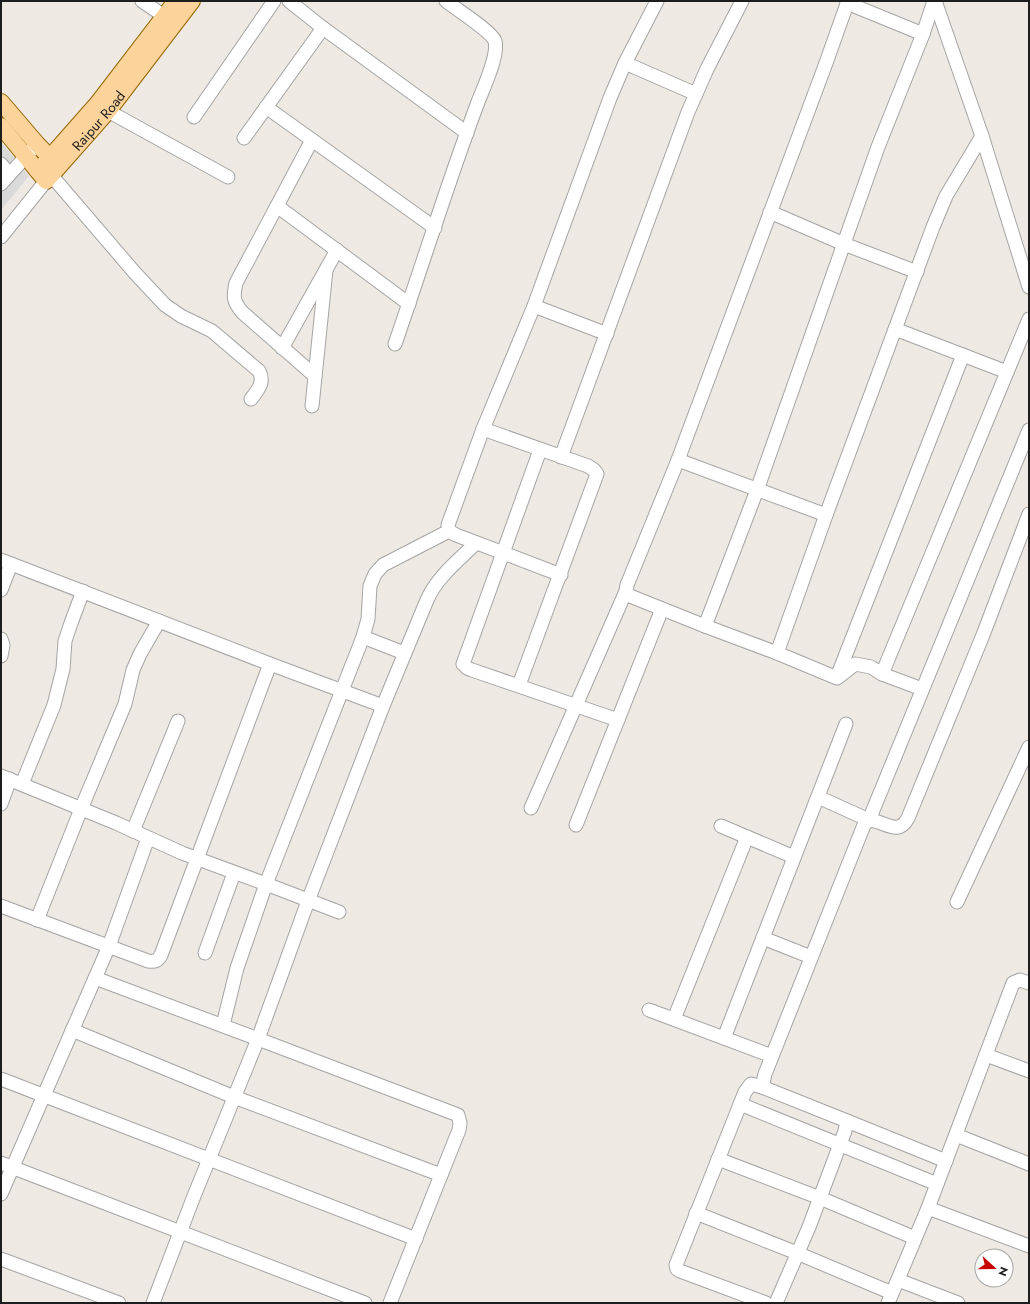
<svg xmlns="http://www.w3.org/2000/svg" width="1030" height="1304" font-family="Jost,sans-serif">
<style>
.residential{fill:#dbdada}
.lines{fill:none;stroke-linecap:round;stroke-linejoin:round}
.minor-casing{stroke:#a4a4a4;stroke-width:15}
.major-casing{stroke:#956601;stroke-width:18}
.minor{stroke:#fff;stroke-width:13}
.major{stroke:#fbd39b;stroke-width:16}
.labels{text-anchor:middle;stroke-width:3;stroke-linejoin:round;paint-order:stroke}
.street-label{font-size:14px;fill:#1d1d1d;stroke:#fff}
</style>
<rect width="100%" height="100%" fill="#eeeae3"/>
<path class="residential" d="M1,142l28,34 -28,34z"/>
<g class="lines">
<g class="minor-casing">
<g id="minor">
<path d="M142,1l22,15"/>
<path d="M289,1l34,27 144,105"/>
<path d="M848,1l-22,62 -148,397 -51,125 -1,6 4,5 75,30 72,27 60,25 18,-14 16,3 11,7 147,-355"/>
<path d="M935,1l47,135 47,151"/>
<path d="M847,3l76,31"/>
<path d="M625,63l71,31"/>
<path d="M266,107l169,121"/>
<path d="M108,111l120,66"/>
<path d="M194,117l80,-116"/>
<path d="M244,138l79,-110"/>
<path d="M312,140l-76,143c-3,14 -3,18 6,29l73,64"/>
<path d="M1,164l8,10"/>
<path d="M51,175l84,98 30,32 16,11 31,15 47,40c6,11 -1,19 -8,28"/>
<path d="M1,184l36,-40"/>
<path d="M277,206l132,98"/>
<path d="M770,212l74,32 73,28"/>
<path d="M1,237l45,-56"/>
<path d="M534,306l73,28"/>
<path d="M895,329l112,43"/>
<path d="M395,344c28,-81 53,-162 83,-242 5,-13 21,-47 17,-61 -4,-10 -39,-32 -49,-40"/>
<path d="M282,348l55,-98"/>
<path d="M312,406l14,-136"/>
<path d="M483,429l105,37 6,4 3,4 -78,211"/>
<path d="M540,450l-77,214 4,4 5,2 146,50"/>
<path d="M561,457l127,-345 19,-43 35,-68"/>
<path d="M678,460l148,55"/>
<path d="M1,560l269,104 113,42"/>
<path d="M561,575l-105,-40 -7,-4 -1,-6 35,-96 51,-123 76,-208 15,-35 32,-62"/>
<path d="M1,590l10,-26"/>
<path d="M705,626l52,-136 121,-343 45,-113 11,-33"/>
<path d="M363,637l41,16"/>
<path d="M1,639l2,6 -2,11"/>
<path d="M777,653l49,-138 107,-288 13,-31 36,-60"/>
<path d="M882,674l40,15"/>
<path d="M837,677l126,-322"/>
<path d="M1,776l115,47 66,30 84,31 -29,84 -14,57"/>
<path d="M22,784l32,-79 9,-36 2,-28 6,-18 12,-32"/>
<path d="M818,797l51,23 160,-390"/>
<path d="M1,804l9,-25"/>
<path d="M531,808l95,-217"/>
<path d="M576,825l86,-216"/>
<path d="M721,826l73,31"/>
<path d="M133,831l45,-110"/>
<path d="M957,902l72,-155"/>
<path d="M1,906l147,55c7,1 10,0 13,-6l109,-291"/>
<path d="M339,912l-73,-28 97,-247 5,-18 2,-33 5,-12 8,-9 66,-34"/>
<path d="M37,920l44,-111 44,-105 8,-34 7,-16 19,-33"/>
<path d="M763,938l48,19"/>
<path d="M205,953l29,-80"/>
<path d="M95,978l163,61 -64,157 -41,107"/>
<path d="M649,1010l123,46"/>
<path d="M674,1019l73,-182"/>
<path d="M72,1030l162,67 207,78"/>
<path d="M724,1038l122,-314"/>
<path d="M986,1055l43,16"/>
<path d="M1,1079l415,160"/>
<path d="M762,1087l-11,-3 -6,8 -69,173 1,4 3,2 86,32"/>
<path d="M740,1104l197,80"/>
<path d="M847,1121l99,40"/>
<path d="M956,1135l73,29"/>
<path d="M718,1159l102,39 95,40"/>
<path d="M1,1163l364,140"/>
<path d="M1,1194l108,-248 39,-108"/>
<path d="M928,1208l85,-225 7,-3 9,3"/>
<path d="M696,1213l101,40 95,40"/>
<path d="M1,1259l118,44"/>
<path d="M898,1280l60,23"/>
<path d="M390,1303l69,-173 1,-7 -2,-8 -200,-76 50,-138 75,-195 44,-106c10,-23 31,-39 49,-57"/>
<path d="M776,1303l33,-76 36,-96 2,-10 -85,-34 3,-13 99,-249 5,-5c16,1 29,17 39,-2l75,-183 46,-121"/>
<path d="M888,1303l40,-95 101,38"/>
</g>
</g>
<g class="major-casing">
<g id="major">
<path d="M1,102l36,42 20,21"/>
<path id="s1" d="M1,126l45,55 62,-70 84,-110"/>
<path d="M38,171l60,-68 78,-102"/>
</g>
</g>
<use href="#minor" class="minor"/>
<use href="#major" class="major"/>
</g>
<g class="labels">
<g class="street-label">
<text dy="5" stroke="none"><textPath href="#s1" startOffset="151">Raipur Road</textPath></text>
</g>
</g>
<rect width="1030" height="1304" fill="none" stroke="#1d1d1d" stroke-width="4"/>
<g transform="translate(994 1268) rotate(111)"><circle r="19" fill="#ffffff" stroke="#a5a5a5"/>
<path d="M0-3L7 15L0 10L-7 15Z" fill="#c80401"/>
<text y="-6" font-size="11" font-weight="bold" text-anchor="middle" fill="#1d1d1d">N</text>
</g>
</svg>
